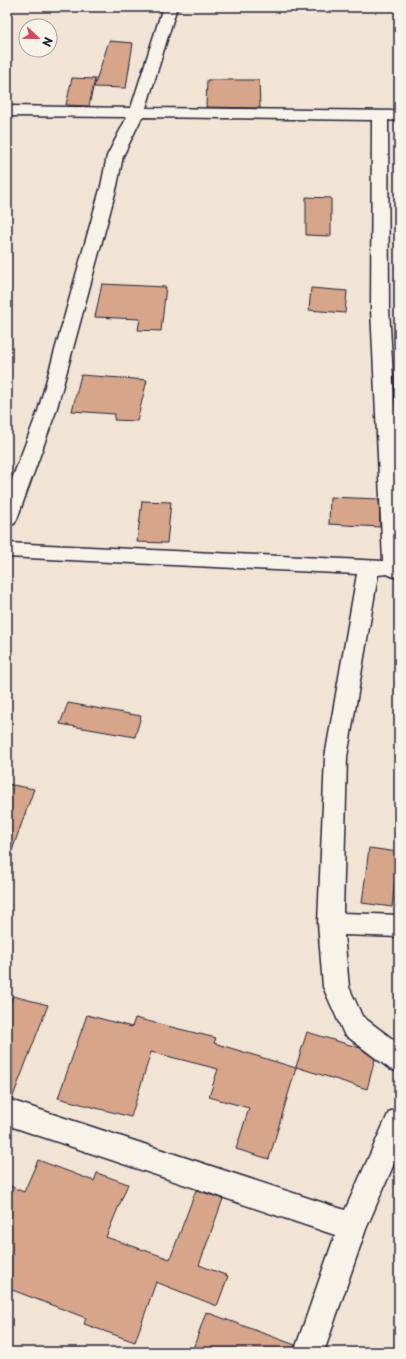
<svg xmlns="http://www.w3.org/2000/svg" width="406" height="1359" font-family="'Playpen Sans',sans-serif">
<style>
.building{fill:#d7a68a;stroke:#22223b}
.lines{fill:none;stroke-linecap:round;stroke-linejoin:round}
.street-casing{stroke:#22223b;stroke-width:3}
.street{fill:#f7f3e8;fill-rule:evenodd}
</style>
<rect width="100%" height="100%" fill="#f1e4d5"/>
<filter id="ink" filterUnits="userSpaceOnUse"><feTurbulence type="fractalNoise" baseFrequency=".025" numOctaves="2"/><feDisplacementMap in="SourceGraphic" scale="8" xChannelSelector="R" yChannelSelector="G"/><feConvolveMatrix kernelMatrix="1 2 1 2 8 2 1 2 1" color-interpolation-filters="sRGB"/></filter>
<g filter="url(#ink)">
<g class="building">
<path d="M109,41l24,2 -7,45 -32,-1z"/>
<path d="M72,78l23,1 -6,27 -23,-1z"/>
<path d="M207,80h52l1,28 -54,-1z"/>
<path d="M306,197l25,1v38l-25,-1z"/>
<path d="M102,284l64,3 -5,44 -23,-1 2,-11 -45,-2z"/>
<path d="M311,288l36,3 -2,22 -36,-3z"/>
<path d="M81,375l66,5 -10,41 -23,-1 1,-6 -43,-3z"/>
<path d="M330,497l49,2 1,28 -51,-3z"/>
<path d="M142,501l29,1 -4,41 -30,-1z"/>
<path d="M68,703l73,13 -6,21 -75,-13z"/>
<path d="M7,784l27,5 -24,67h-3z"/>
<path d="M369,848l29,4 -6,55 -30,-4z"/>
<path d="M13,996l35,9 -36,94 -5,-1v-87z"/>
<path d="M87,1015l45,12 3,-9 81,20 -2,5 82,25 -27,91 -33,-10 13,-41 -40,-11 9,-28 -67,-17 -20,65 -73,-19z"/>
<path d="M307,1032l53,16 15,11 -8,30 -71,-22z"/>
<path d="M38,1160l56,21 3,-8 31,11 -22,53 64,22 26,-69 27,9 -24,66 29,11 -11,30 -61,-24 -21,60 -51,-18 2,-6 -79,-30v-103l17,7z"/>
<path d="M206,1312l89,33 -2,7h-101z"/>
</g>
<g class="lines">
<g class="street-casing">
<g id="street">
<path d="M163,7h14l-31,101 253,3v10l-11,-1 1,189 10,171v95l-5,2 -7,-3 -9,1 -31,182 -4,156 56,2v22l-55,-2 5,52 13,29 37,28v28l-9,-3 -46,-35 -21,-47 -5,-64 7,-166 32,-183 -350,-17v-14l376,18 -12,-252 1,-189 -230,-3 -19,39 -6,30 -61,225 -39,108 -3,5 -7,2v-34l31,-81 63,-225 6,-30 20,-39 -120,-1v-10l124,2z"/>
<path d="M7,1099l338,111 44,-98 10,-4v44l-33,77 -42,123h-30l41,-117 -328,-110z"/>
</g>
</g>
<use href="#street" class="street"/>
</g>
</g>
<rect width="406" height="1359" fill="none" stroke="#f7f3e8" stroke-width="24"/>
<rect x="12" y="12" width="382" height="1335" fill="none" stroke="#22223b" stroke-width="1.5" filter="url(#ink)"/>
<g transform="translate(38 38) rotate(112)"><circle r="19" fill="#f7f3e8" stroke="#a29fa3"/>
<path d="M0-3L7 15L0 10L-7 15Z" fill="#d1495b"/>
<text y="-6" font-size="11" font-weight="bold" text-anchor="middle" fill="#22223b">N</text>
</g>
</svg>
